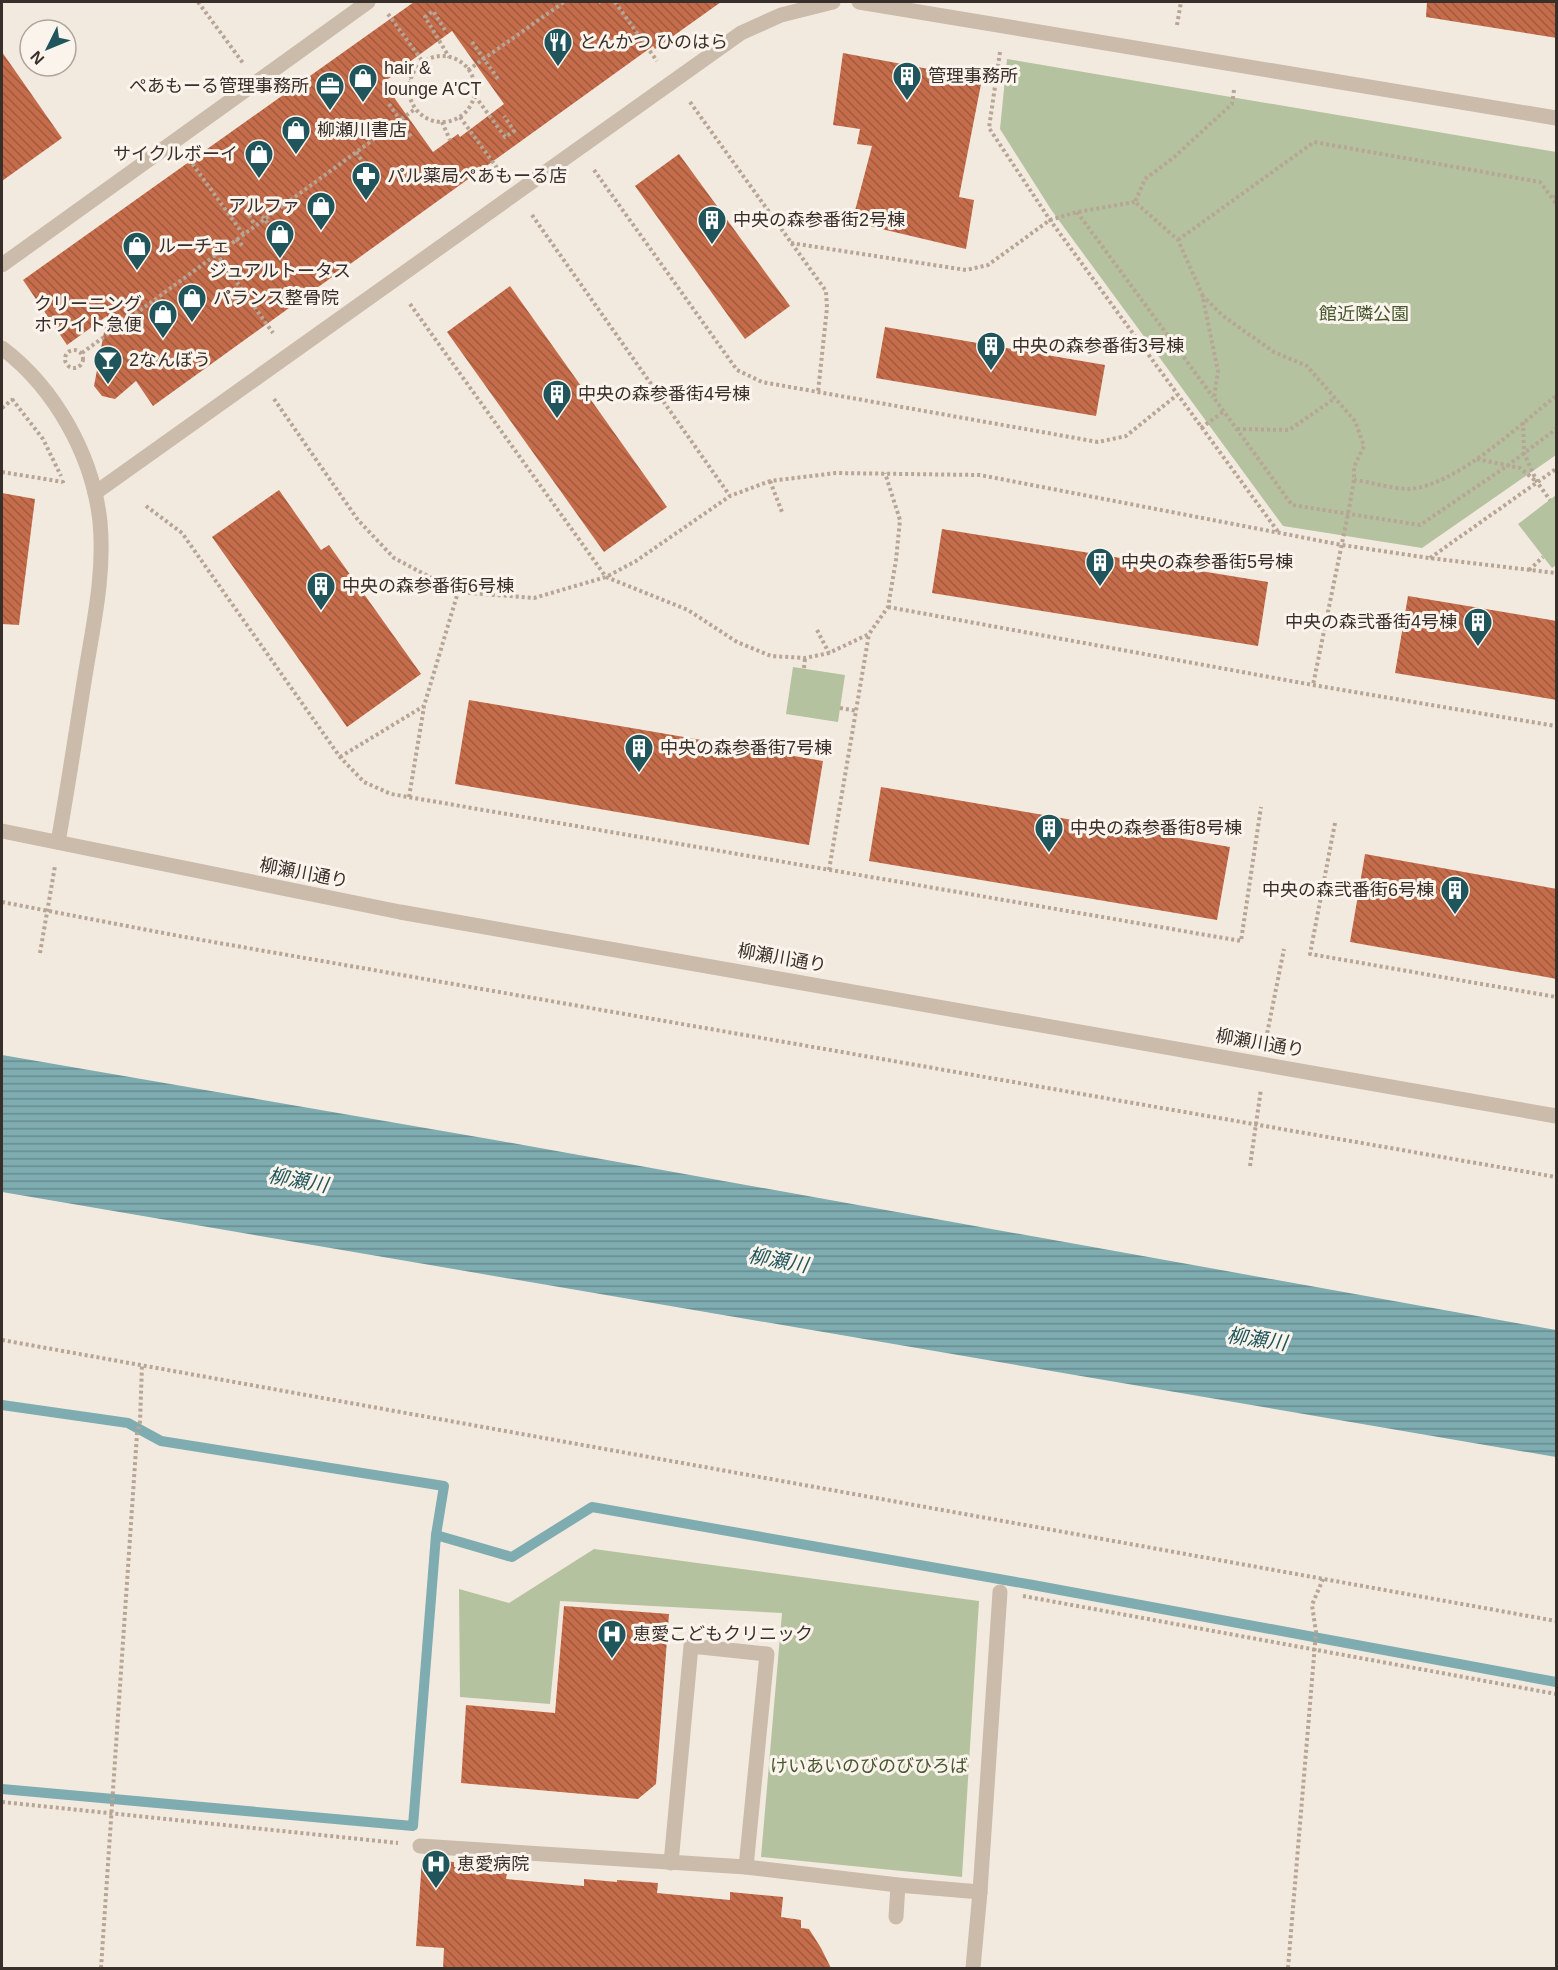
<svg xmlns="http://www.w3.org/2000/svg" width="1558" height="1970" font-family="Helvetica,'Noto Sans JP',sans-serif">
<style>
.green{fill:#b5c29f}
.water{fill:url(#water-rules)}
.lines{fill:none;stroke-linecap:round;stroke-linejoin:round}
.stream{stroke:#7eacb0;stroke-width:10}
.building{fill:url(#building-back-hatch);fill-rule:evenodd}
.path{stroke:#b7a595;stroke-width:4;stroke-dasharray:3 3;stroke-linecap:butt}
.service{stroke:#cbbbab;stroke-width:15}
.minor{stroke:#cbbbab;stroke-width:15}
.tertiary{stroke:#cbbbab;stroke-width:15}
.path-bridge{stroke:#b7a595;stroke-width:4;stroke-dasharray:3 3;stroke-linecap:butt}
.labels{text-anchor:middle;stroke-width:6;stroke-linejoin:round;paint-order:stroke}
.poi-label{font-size:18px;fill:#392f2a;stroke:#faf4ec;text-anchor:start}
.park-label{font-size:18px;fill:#47572e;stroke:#faf4ec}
.street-label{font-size:18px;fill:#392f2a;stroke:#faf4ec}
.water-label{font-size:20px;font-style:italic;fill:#1f555b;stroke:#faf4ec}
</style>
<defs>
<pattern id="water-rules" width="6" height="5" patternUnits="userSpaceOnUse" patternTransform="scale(1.5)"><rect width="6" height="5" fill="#7eacb0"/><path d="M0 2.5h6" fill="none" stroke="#688c8f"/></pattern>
<pattern id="building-back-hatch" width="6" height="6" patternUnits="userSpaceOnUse" patternTransform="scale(1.5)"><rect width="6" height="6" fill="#c56d4b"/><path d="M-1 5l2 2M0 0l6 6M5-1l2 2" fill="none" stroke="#a15a3f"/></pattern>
</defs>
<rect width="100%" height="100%" fill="#f3eadf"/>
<g class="green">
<path d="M1007,59l549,93v303l-134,93 -139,-22 -231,-315 -52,-82z"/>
<path d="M1556,495v70l-4,3 -34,-44z"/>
<path d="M793,667l52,8 -7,47 -52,-8z"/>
<path d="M594,1549l385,52 -17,276 -201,-20 21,-244 -222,-12 -10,103 -90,-7 -1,-108 50,14z"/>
</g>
<path class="water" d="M2,1055l493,85 1061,190v127l-1554,-265z"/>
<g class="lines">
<g class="stream">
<path d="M2,1405l126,18 33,18 283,45 -8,49"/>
<path d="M2,1789l411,37 23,-291 76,22 80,-50 441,78 523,97"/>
</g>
</g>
<g class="building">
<path d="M414,2h307l-66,47 -2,-3 -500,360 -17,-25 -21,18 -13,-3 -8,-10 13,-70 -40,29 -44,-65zM452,31l52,73 -44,33 -2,-3 -25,18 -50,-70 27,-17 -2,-2z"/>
<path d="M1427,2h130v36l-131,-21z"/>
<path d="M2,52l60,86 -60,43z"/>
<path d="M843,53l139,26 -23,118 15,3 -8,49 -114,-27 20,-76 -15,-2 3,-15 -27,-4z"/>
<path d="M679,154l111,152 -45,33 -110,-153z"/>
<path d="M510,286l157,221 -63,45 -157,-220z"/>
<path d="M885,327l220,38 -9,51 -220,-38z"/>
<path d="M279,490l42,60 8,-5 92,129 -74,53 -135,-190z"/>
<path d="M2,493l33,6 -16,126 -17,-1z"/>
<path d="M942,529l326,53 -10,64 -326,-53z"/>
<path d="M1408,596l149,25v79l-162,-27z"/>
<path d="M469,700l354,61 -14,84 -354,-61z"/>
<path d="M881,787l349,60 -13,73 -348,-59z"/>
<path d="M1365,854l192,35v90l-207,-37z"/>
<path d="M564,1606l105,8 -13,170 -18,15 -177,-16 5,-78 89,8z"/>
<path d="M422,1859l32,3v5l53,6 -1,6 78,7v-7l33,3v-2l41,3 -1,10 73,7v-8l53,5 -2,20 20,3v8l8,1 12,19 10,20h-388l1,-20 -28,-2z"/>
</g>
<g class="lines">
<g class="path">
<path d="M198,2l45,61"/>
<path d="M600,2l1,1"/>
<path d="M615,2l42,59"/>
<path d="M388,14l35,48"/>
<path d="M1177,25l4,-23"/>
<path d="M445,30l-12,-19 -8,6 24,40"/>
<path d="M1000,52l-11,76 61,92 229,313"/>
<circle cx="442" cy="89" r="33"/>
<path d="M403,69l8,10"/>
<path d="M468,70l96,-68"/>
<path d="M1234,90l-2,14 -59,54 -28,21 -10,23 43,38 24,54 16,77 -4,27 78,107 128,20 87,-59 49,-37"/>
<path d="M475,96l30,41 9,-6 -10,-15"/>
<path d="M690,102l136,189 1,17 -9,84"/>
<path d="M460,117l40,55"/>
<path d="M442,122l8,18"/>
<path d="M356,152l6,9"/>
<path d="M189,159l54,75"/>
<path d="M594,170l143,200 25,12 336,60 28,-6 51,-41"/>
<path d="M1556,196l-3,3 3,5"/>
<path d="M1077,212l136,185"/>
<path d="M249,215l6,10"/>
<path d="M532,215l198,281"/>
<path d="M236,239l7,7"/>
<path d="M1178,240l136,-98 226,40 13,17"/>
<path d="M791,243l175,27 22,-5 62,-45 27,-8 58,-10"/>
<path d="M216,253l57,80"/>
<path d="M1202,295l20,20 25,18 27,19 33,14 48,55 9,25 -10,21v13l-6,34 -35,171"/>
<path d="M410,304l196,273 82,33 49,32 34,14 34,2 24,-5 40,-19 19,-27 8,-47 4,-40 -15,-47"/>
<circle cx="74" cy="359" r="9"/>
<path d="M82,353l333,-244"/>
<path d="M12,399l31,40 18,37"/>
<path d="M274,399l84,121 36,38 64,34 76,6 72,-21 30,-16 94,-65 40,-15 66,-8 144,2 362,70 87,13 127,15"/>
<path d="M2,408l11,-9"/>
<path d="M1523,422l1,31 13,29 13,18"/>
<path d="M1201,428l23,-17"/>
<path d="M1237,429l52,1 45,-31"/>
<path d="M1477,459l43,9 17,14"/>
<path d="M2,472l61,10 1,3"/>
<path d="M1354,480c16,2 39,9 55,9 47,-3 110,-64 147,-93"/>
<path d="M770,481l12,31"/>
<path d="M146,506l36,27 158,224 24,25 27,12 850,147 20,-134"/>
<path d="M1430,558l126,-89"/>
<path d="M1529,570l14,-13"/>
<path d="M888,607l425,78 243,41"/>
<path d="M817,630l12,23"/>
<path d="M804,668l1,-10"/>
<path d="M840,708l17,3"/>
<path d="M340,757l84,-51 34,-114"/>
<path d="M409,797l15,-90"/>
<path d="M1335,823l-25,131 246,43"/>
<path d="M829,870l40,-236"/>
<path d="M2,902l177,34 1377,241"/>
<path d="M40,953l15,-87"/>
<path d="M1266,1039l18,-90"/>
<path d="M1250,1166l11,-77"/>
<path d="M2,1340l1554,281"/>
<path d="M1023,1596l533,98"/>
<path d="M2,1802l396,41"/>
<path d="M101,1968l36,-534 3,-12 2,-57"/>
<path d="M1288,1968l28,-336 -4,-27 11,-26"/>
</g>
<g class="service">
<path d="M671,1863l20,-217 76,8 -21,213"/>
<path d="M896,1917l2,-32"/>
</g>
<g class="minor">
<path d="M2,265l366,-263"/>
<path d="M420,1846l326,21 152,18 82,7"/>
<path d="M973,1968l7,-76 20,-300"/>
</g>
<g class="tertiary">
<path d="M859,2l697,116"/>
<path d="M2,348c53,40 91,108 98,174 5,52 -7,104 -15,154 -9,56 -17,111 -27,166"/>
<path d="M95,493l646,-460 40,-18 52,-13"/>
<path d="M2,831l398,81 1156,204"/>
</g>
<g class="path-bridge">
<path d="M472,42l26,37"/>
<path d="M389,104l23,34"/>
<path d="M252,201l25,36"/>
</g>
</g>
<defs>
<g id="restaurant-pin" transform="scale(1.5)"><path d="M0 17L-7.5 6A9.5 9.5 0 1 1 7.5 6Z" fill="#1f555b" stroke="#faf4ec"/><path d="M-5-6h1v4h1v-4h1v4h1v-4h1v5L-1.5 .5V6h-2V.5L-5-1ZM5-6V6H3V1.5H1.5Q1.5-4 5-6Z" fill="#fff"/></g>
<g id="building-pin" transform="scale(1.5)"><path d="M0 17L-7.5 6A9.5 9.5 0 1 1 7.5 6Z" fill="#1f555b" stroke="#faf4ec"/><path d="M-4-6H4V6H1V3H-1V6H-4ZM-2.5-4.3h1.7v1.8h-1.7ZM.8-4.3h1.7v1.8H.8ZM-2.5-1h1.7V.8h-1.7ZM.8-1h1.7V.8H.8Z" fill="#fff"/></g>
<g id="shop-pin" transform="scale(1.5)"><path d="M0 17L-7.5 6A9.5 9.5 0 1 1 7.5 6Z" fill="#1f555b" stroke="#faf4ec"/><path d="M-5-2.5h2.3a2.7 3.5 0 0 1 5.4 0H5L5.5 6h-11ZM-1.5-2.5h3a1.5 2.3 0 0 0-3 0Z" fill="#fff"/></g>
<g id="office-pin" transform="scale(1.5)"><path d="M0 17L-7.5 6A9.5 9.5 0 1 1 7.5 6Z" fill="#1f555b" stroke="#faf4ec"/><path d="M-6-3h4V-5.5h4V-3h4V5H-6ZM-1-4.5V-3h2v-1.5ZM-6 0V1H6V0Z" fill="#fff"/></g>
<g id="pharmacy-pin" transform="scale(1.5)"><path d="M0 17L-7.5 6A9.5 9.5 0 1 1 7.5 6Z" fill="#1f555b" stroke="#faf4ec"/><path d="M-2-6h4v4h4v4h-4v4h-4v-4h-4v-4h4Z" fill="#fff"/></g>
<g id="bar-pin" transform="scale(1.5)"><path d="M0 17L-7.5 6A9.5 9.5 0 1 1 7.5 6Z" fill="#1f555b" stroke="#faf4ec"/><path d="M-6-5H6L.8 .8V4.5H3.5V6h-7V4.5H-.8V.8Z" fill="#fff"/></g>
<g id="hospital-pin" transform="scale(1.5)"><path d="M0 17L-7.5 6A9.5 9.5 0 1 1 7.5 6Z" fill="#1f555b" stroke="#faf4ec"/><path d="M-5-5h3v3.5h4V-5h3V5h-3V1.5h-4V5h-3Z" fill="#fff"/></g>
</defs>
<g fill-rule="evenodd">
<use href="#restaurant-pin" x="558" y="42"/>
<use href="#building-pin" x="907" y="76"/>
<use href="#shop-pin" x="363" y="78"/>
<use href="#office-pin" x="330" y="86"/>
<use href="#shop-pin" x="296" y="130"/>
<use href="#shop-pin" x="259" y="154"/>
<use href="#pharmacy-pin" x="366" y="176"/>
<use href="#shop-pin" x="321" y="206"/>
<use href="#building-pin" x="712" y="220"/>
<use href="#shop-pin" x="280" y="234"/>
<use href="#shop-pin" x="137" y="246"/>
<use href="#shop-pin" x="192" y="298"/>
<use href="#shop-pin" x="163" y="314"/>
<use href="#building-pin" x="991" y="346"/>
<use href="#bar-pin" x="108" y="360"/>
<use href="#building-pin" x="557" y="394"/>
<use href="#building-pin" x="1100" y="562"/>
<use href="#building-pin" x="321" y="586"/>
<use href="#building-pin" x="1478" y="622"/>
<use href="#building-pin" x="639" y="748"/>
<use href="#building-pin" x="1049" y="828"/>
<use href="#building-pin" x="1455" y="890"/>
<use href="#hospital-pin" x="612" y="1634"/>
<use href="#hospital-pin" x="436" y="1864"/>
</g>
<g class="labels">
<g class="poi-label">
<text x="579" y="48">とんかつ ひのはら</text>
<text x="384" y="74">hair &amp;<tspan x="384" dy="21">lounge A'CT</tspan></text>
<text x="928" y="82">管理事務所</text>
<text x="309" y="92" text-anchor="end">ぺあもーる管理事務所</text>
<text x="317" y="136">柳瀬川書店</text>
<text x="238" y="160" text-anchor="end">サイクルボーイ</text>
<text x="387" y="182">パル薬局ぺあもーる店</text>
<text x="300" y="212" text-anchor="end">アルファ</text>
<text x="733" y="226">中央の森参番街2号棟</text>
<text x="158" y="252">ルーチェ</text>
<text x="280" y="277" text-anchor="middle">ジュアルトータス</text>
<text x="213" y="304">パランス整骨院</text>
<text x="142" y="310" text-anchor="end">クリーニング<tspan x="142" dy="21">ホワイト急便</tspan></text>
<text x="1012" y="352">中央の森参番街3号棟</text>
<text x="129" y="366">2なんぼう</text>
<text x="578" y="400">中央の森参番街4号棟</text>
<text x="1121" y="568">中央の森参番街5号棟</text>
<text x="342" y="592">中央の森参番街6号棟</text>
<text x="1457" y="628" text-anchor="end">中央の森弐番街4号棟</text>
<text x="660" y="754">中央の森参番街7号棟</text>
<text x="1070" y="834">中央の森参番街8号棟</text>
<text x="1434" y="896" text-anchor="end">中央の森弐番街6号棟</text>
<text x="633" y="1640">恵愛こどもクリニック</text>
<text x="457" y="1870">恵愛病院</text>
</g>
<g class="park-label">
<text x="1364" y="320">館近隣公園</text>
<text x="869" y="1772">けいあいのびのびひろば</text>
</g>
<g class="street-label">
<text transform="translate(304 873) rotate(11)" y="6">柳瀬川通り</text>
<text transform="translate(782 958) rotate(10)" y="6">柳瀬川通り</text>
<text transform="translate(1260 1043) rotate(10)" y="6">柳瀬川通り</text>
</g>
<g class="water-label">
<text transform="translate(298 1180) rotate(10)" y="7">柳瀬川</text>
<text transform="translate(778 1260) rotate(10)" y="7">柳瀬川</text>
<text transform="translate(1257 1339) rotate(8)" y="7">柳瀬川</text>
</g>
</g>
<rect width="1558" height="1970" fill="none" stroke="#392f2a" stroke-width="6"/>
<g transform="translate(48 48) rotate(227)"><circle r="28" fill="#faf4ec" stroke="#ada59e" stroke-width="1.5"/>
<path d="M0-4.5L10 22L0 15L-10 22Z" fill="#1f555b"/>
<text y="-9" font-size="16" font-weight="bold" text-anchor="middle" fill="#392f2a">N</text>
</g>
</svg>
